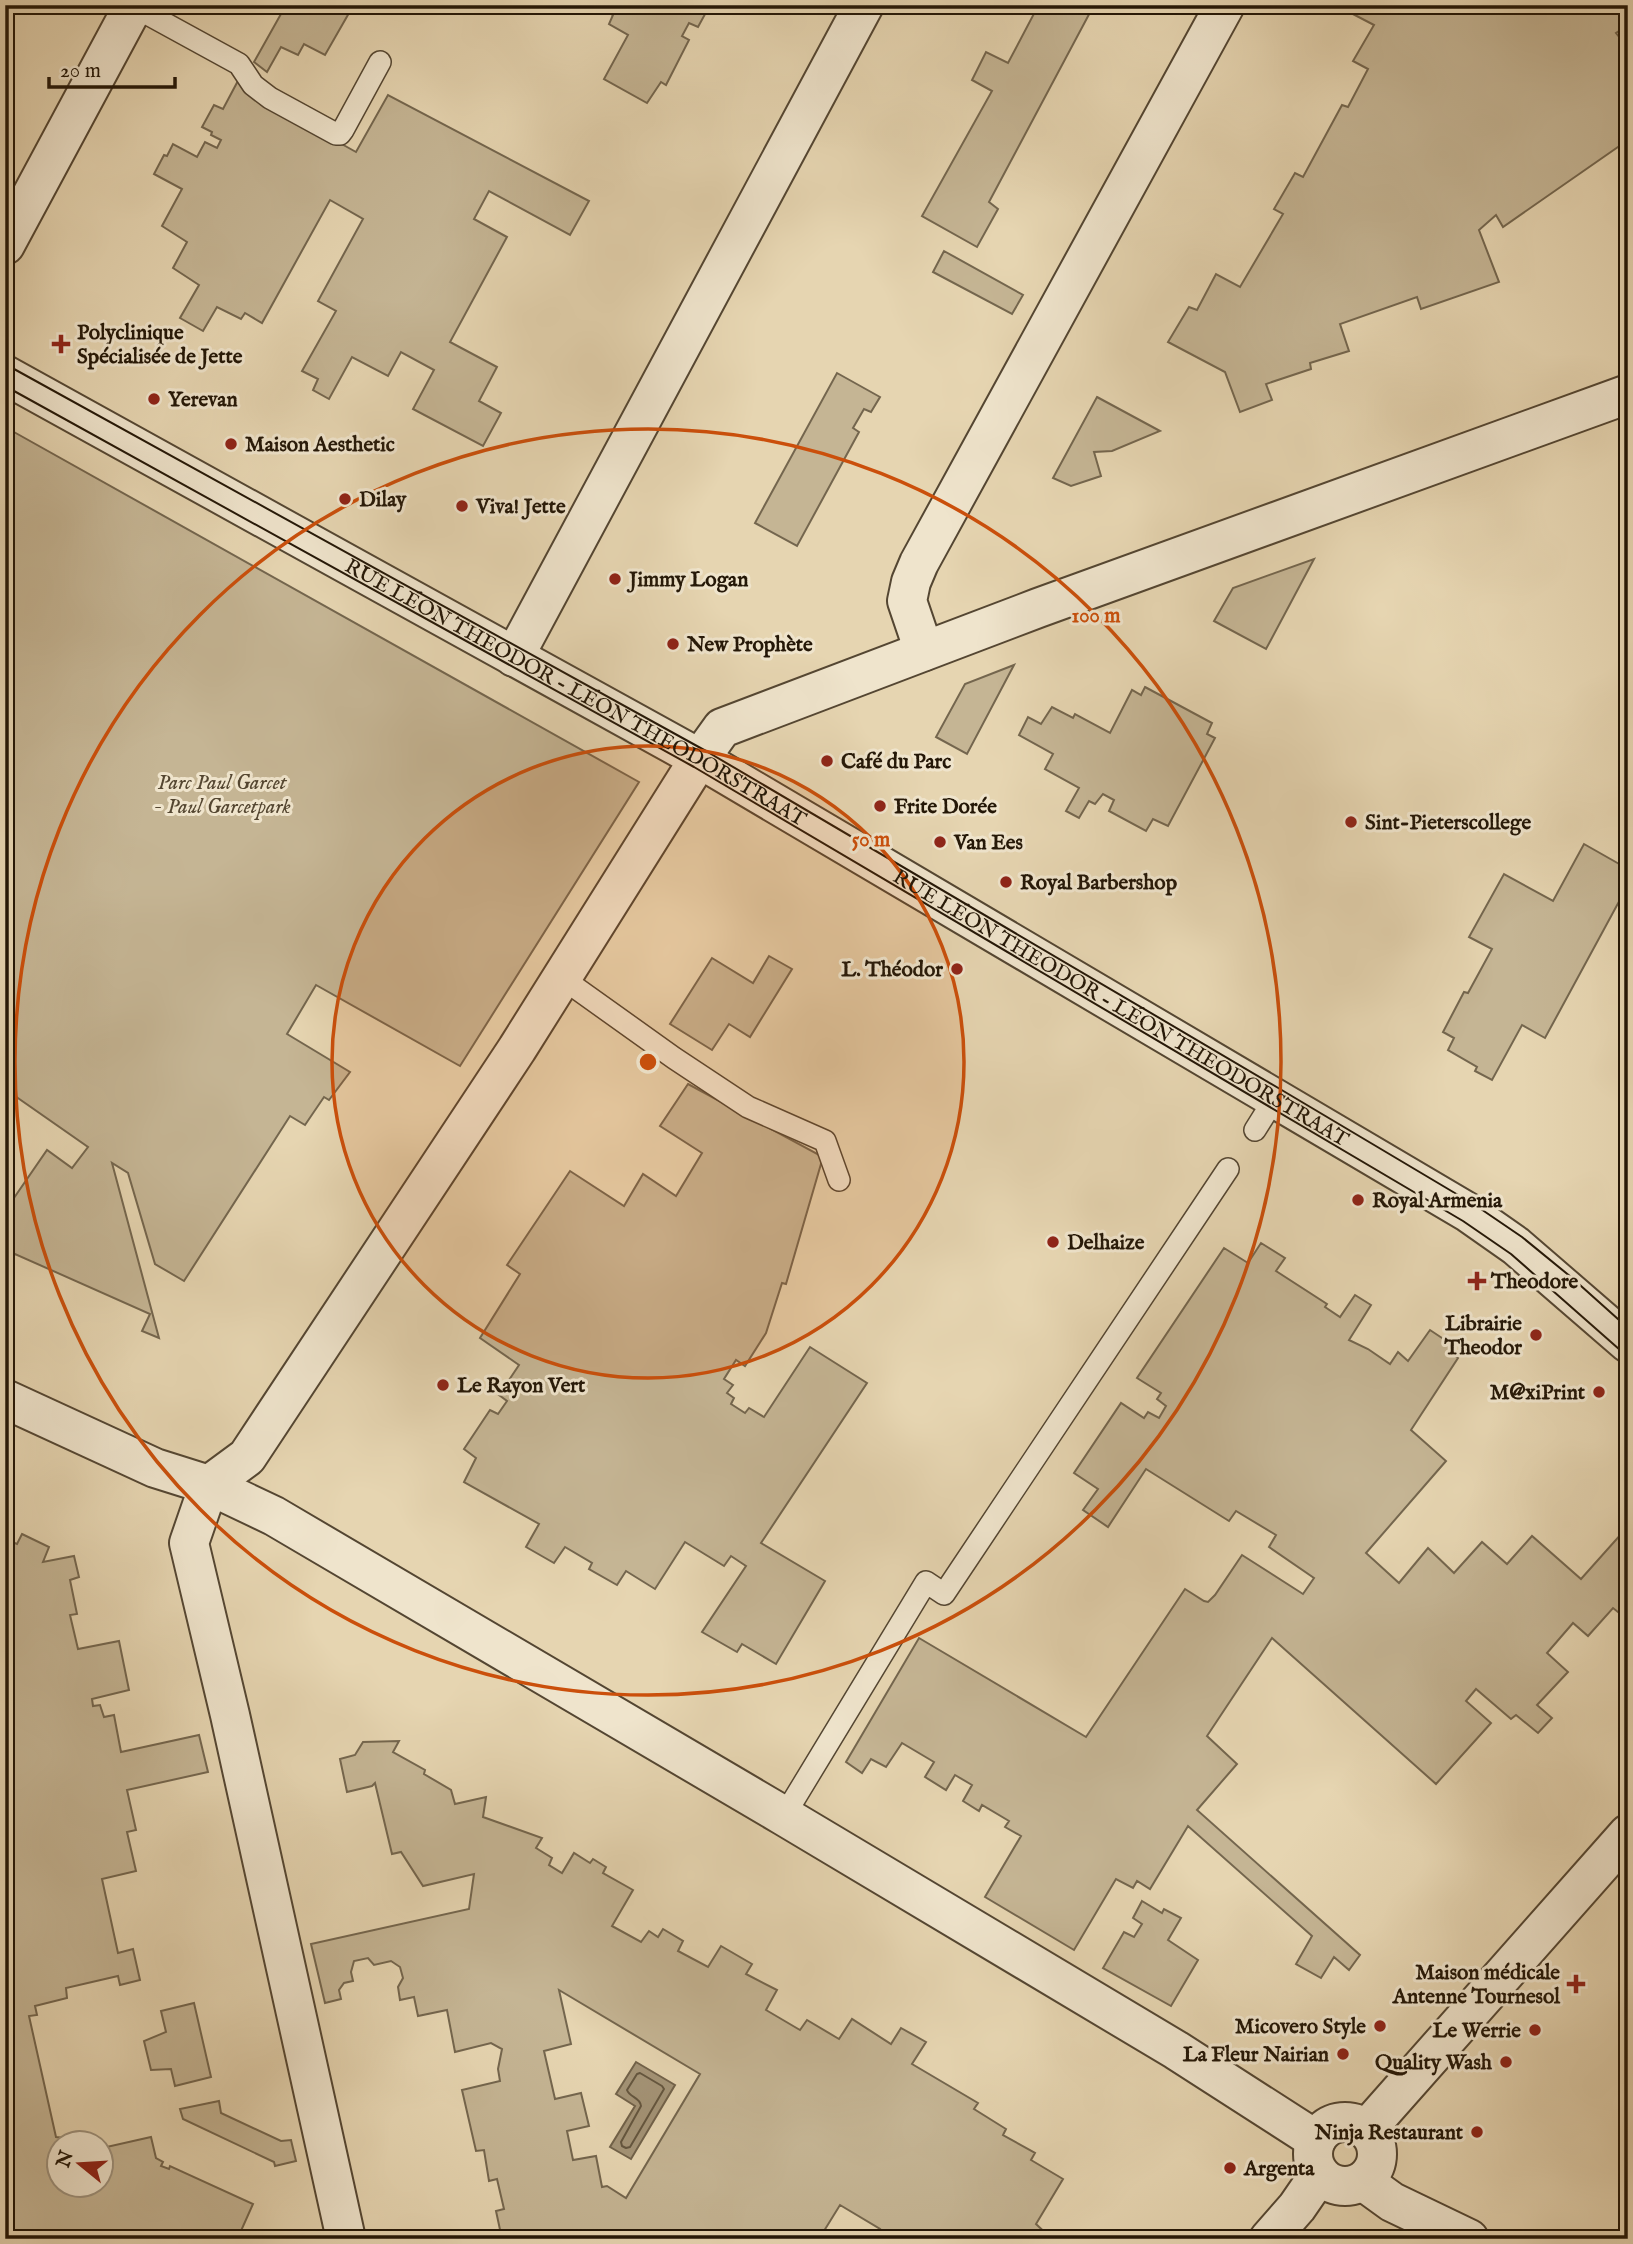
<svg xmlns="http://www.w3.org/2000/svg" width="1633" height="2244" font-family="'IM FELL English',serif">
<style>
.green{fill:#c5b594;stroke:#74664e;stroke-width:2;fill-rule:evenodd}
.water{fill:#a49477;stroke:#71624a;stroke-width:2}
.lines{fill:none;stroke-linecap:round;stroke-linejoin:round}
.shore{stroke:#64563f;stroke-width:2}
.service-casing{stroke:#544632;stroke-width:24}
.minor-casing{stroke:#544632;stroke-width:42}
.service{stroke:#efe4cc;stroke-width:21}
.minor{stroke:#efe4cc;stroke-width:38}
.tram{stroke:#241707;stroke-width:2}
.ring{fill:none;stroke:#cb4f0b;stroke-width:3.5}
.poi-dot{fill:#8f2418;stroke:#efe4cc;stroke-width:2.5}
.labels{text-anchor:middle;stroke-width:6;stroke-linejoin:round;paint-order:stroke}
.poi-label{font-size:21px;font-weight:bold;fill:#241707;stroke:#efe4cc;text-anchor:start}
.street-label{font-size:21px;fill:#241707;stroke:#efe4cc}
.park-label{font-size:21px;font-style:italic;fill:#544631;stroke:#efe4cc}
.centre{fill:#cb4f0b;stroke:#efe4cc;stroke-width:3.5}
.ring-label{font-size:21px;text-anchor:middle;font-weight:bold;fill:#cb4f0b;stroke:#efe4cc;stroke-width:6;stroke-linejoin:round;paint-order:stroke}
</style>
<rect width="100%" height="100%" fill="#e6d5b1"/>
<filter id="stains"><feTurbulence type="fractalNoise" baseFrequency=".00286" numOctaves="4"/><feColorMatrix values="0 0 0 0 .2 0 0 0 0 .09 0 0 0 0 .02 0 0 0 .5 -.17"/></filter>
<radialGradient id="worn" r=".72"><stop offset=".6" stop-color="#630" stop-opacity="0"/><stop offset="1" stop-color="#630" stop-opacity=".3"/></radialGradient>
<g class="green">
<path d="M286,5h51l12,8 -24,42 -21,-11 -6,11 -17,-8 -14,25 -13,-10z"/>
<path d="M594,5h116l-12,22 -9,-4 -7,13 7,4 -23,45 -5,-3 -14,21 -43,-24 24,-44 -19,-11 4,-9z"/>
<path d="M1034,5h60l-105,197 9,7 -21,38 -55,-31 70,-125 -20,-11 14,-28 22,11 29,-55z"/>
<path d="M1353,5h275v20l-12,8 12,15v92l-125,87 -7,-12 -17,15 20,52 -78,27 -4,-12 -77,27 9,27 -39,12 1,6 -45,15 6,16 -32,12 -15,-40 -57,-30 21,-35 8,3 19,-36 24,13 43,-73 -9,-5 21,-36 8,4 39,-72 6,2 20,-38 -15,-8 21,-36 -25,-13z"/>
<path d="M240,77l82,56 34,19 32,-57 201,106 -19,34 -81,-44 -15,28 33,18 -57,105 47,25 -18,34 22,12 -18,33 -70,-37 21,-39 -33,-18 -13,24 -36,-19 -23,42 -16,-9 5,-11 -16,-8 34,-60 -18,-10 45,-82 -33,-19 -68,123 -17,-10 -4,6 -24,-12 -14,24 -23,-13 19,-33 -26,-17 14,-26 -25,-16 20,-37 -28,-15 10,-19 3,1 6,-12 24,13 8,-15 12,6 4,-8 -10,-5 1,-3 -10,-5 12,-22 9,4z"/>
<path d="M944,251l79,44 -11,19 -79,-42z"/>
<path d="M837,373l43,24 -9,15 -7,-3 -11,19 6,4 -62,114 -42,-23z"/>
<path d="M1097,397l63,34 -48,20 -18,1 7,24 -30,10 -18,-8z"/>
<path d="M5,427l634,355 -179,284 -144,-81 -29,49 63,38 -21,28 -5,-3 -19,28 -15,-9 -106,165 -29,-17 -27,-91 -16,-10 47,175 -17,-7 8,-17 -135,-60 -5,8 -5,-3v-48l42,-61 25,18 16,-21 -83,-58z"/>
<path d="M1314,559l-48,90 -52,-28 19,-33z"/>
<path d="M1014,665l-47,89 -31,-17 29,-53z"/>
<path d="M1145,687l67,36 -5,11 8,4 -47,88 -15,-7 -7,12 -37,-20 5,-11 -11,-6 -8,10 -6,-3 -10,17 -13,-7 13,-23 -34,-19 8,-15 -34,-19 9,-18 13,7 11,-17 21,11 2,-4 35,19 22,-43 9,5z"/>
<path d="M1584,844l44,25v16l-83,153 -23,-13 -30,55 -17,-9 2,-4 -29,-17 6,-12 -11,-6 21,-40 4,1 24,-44 -23,-12 35,-63 49,27z"/>
<path d="M769,956l23,13 -42,68 -21,-13 -17,26 -42,-26 42,-66 41,25z"/>
<path d="M688,1084l135,73 -37,127 -4,-1 -16,50 -21,33 -9,-6 -12,19 9,6 -6,8 7,5 -3,6 14,9 4,-5 15,9 46,-70 57,36 -106,160 64,38 -49,83 -34,-20 -5,8 -35,-20 44,-66 -15,-10 -7,10 -39,-24 -30,47 -29,-18 -9,14 -28,-16 3,-6 -27,-16 -11,16 -28,-16 13,-23 -75,-42 12,-24 -12,-9 26,-39 8,4 9,-13 -8,-6 20,-30 -39,-27 40,-64 -13,-9 63,-94 54,35 19,-32 33,22 26,-43 -42,-27z"/>
<path d="M1261,1243l24,15 -9,13 51,33 -2,3 15,10 15,-22 16,10 -22,35 19,9 22,15 8,-12 10,9 22,-31 24,16 -4,7 8,5 -47,72 35,31 -80,92 33,30 29,-35 26,25 28,-31 25,22 25,-28 49,43 41,-46 6,4v83l-15,-12 -25,28 -15,-13 -26,30 21,19 -31,33 15,13 -14,15 -22,-18 -5,4 -35,-30 -10,12 25,22 -55,61 -164,-146 -65,98 30,28 -40,46 163,145 -11,15 -15,-13 -13,21 -25,-14 16,-28 -124,-110 -38,63 -13,-8 -4,7 -17,-9 -42,71 -89,-53 36,-61 -16,-9 4,-6 -27,-16 -3,6 -16,-10 9,-16 -17,-10 -9,15 -21,-13 9,-15 -32,-19 -16,24 -15,-8 -9,14 -16,-11 73,-124 167,99 99,-148 19,12 4,1 7,-7 27,-40 61,39 11,-16 -45,-31 7,-12 -40,-24 -7,10 -83,-52 -38,58 -25,-17 15,-21 -24,-16 47,-70 23,15 4,-6 11,6 7,-12 -9,-7 4,-6 -24,-15 87,-130 24,15z"/>
<path d="M22,1534l27,13 -6,15 31,-6 5,21 -9,3 7,34 -7,1 8,34 41,-8 10,49 -37,9 1,7 7,-1 4,12 10,-2 7,37 78,-17 9,37 -81,18 9,40 -9,2 9,39 -34,8 16,74 15,-4 7,31 -20,5 -2,-9 -52,12 1,10 -32,8 2,9 -8,1 27,121 8,1 3,4h-7v42h42v-36l49,-11 5,21 7,4 -2,4 8,3 1,-3 83,38 -13,29 11,6h-246v-99l6,-16 -6,-3v-582l12,5z"/>
<path d="M399,1741l-6,11 32,18 -1,4 27,16 4,14 31,-7 -3,20 59,21 -6,10 16,10 -3,7 13,8 12,-20 16,10 3,-4 13,8 -3,6 30,17 -21,36 29,16 8,-11 9,6 5,-8 20,12 -5,10 30,16 13,-21 31,18 -6,10 31,16 -11,20 34,20 7,-10 32,19 13,-20 39,25 10,-16 25,14 -14,22 66,39 -4,6 32,20 -3,6 32,18 -4,7 32,19 -27,45 16,15h-153l-7,-5 -3,5h-14l5,-10 -40,-24 -21,34h-317l-6,-28 8,-2 -7,-30 -8,2 -5,-31 -8,1 -14,-61 38,-9 -2,-12 4,-20 -11,-6 -36,9 -8,-42 -29,6 -4,-19 -14,3 -2,-13 5,-9 -3,-11 -9,-6 -17,4 -6,-7 -14,3 -3,11 2,9 -9,2 -5,7 2,9 -16,4 -14,-59 158,-35 5,-35 -51,12 -22,-34 -9,2 -17,-71 -3,3 -25,6 -7,-33 15,-4 8,-13zM559,1990l141,84 -74,124 -19,-12 -5,1 -6,-31 -23,4 -6,-29 22,-5 -8,-33 -26,6 -11,-48 27,-7z"/>
<path d="M1142,1901l20,12 2,-4 17,9 -13,22 30,20 -27,46 -68,-38 21,-36 10,5 8,-13 -9,-6z"/>
<path d="M194,2003l17,74 -36,9 -4,-17 -20,1 -7,-29 22,-9 -5,-21z"/>
<path d="M219,2101l2,12 60,28 10,-1 5,21 -21,5 -1,-4 -91,-43 -3,-10z"/>
</g>
<path class="water" d="M636,2062l39,23 -44,74 -21,-12 25,-41 -19,-12z"/>
<g class="lines">
<path class="shore" d="M640,2073l22,13 2,3 -34,58 -4,1 -4,-2 -1,-4 20,-36c-1,-9 -11,-8 -14,-16l10,-16z"/>
<g class="service-casing">
<g id="service">
<path d="M133,6l106,58 14,21 17,13 66,36h4l3,-4 37,-68"/>
<path d="M562,978l112,80 74,49 77,34 14,39"/>
<path d="M1255,1130l20,-32"/>
<path d="M784,1816l142,-234 18,12 284,-425"/>
</g>
</g>
<g class="minor-casing">
<g id="minor">
<path d="M5,245l129,-240"/>
<path id="s1" d="M5,375l695,384 769,454 47,33 112,97"/>
<path d="M924,651l-17,-50 4,-19 8,-19 306,-558"/>
<path d="M514,657l350,-652"/>
<path d="M5,1399l150,69 54,17 65,31 510,300 392,234 140,90"/>
<circle cx="1345" cy="2154" r="32"/>
<path d="M1366,2130l262,-296"/>
<path d="M1363,2181l29,21 77,37"/>
<path d="M346,2239l-116,-524 -41,-172 20,-58 38,-28 270,-408 177,-282 28,-39 316,-120 590,-214"/>
<path d="M1269,2239l28,-32 22,-32"/>
</g>
</g>
<use href="#service" class="service"/>
<use href="#minor" class="minor"/>
<g class="tram">
<path d="M5,364l701,387 574,338 195,116 47,32 49,40 57,51"/>
<path d="M5,386l689,381 769,454 48,33 117,103"/>
</g>
</g>
<circle cx="648" cy="1062" r="316" fill="#cb4f0b" fill-opacity=".12"/>
<g class="ring">
<circle cx="648" cy="1062" r="316"/>
<circle cx="648" cy="1062" r="633"/>
</g>
<g class="poi-dot">
<path d="M57.5 333.5h7v7h7v7h-7v7h-7v-7h-7v-7h7z"/>
<circle cx="154" cy="399" r="7"/>
<circle cx="231" cy="444" r="7"/>
<circle cx="345" cy="499" r="7"/>
<circle cx="462" cy="506" r="7"/>
<circle cx="615" cy="579" r="7"/>
<circle cx="673" cy="644" r="7"/>
<circle cx="827" cy="761" r="7"/>
<circle cx="880" cy="806" r="7"/>
<circle cx="1351" cy="822" r="7"/>
<circle cx="940" cy="842" r="7"/>
<circle cx="1006" cy="882" r="7"/>
<circle cx="957" cy="969" r="7"/>
<circle cx="1358" cy="1200" r="7"/>
<circle cx="1053" cy="1242" r="7"/>
<path d="M1473.5 1270.5h7v7h7v7h-7v7h-7v-7h-7v-7h7z"/>
<circle cx="1536" cy="1335" r="7"/>
<circle cx="443" cy="1385" r="7"/>
<circle cx="1599" cy="1392" r="7"/>
<path d="M1572.5 1973.5h7v7h7v7h-7v7h-7v-7h-7v-7h7z"/>
<circle cx="1380" cy="2026" r="7"/>
<circle cx="1535" cy="2030" r="7"/>
<circle cx="1343" cy="2054" r="7"/>
<circle cx="1506" cy="2062" r="7"/>
<circle cx="1477" cy="2132" r="7"/>
<circle cx="1230" cy="2168" r="7"/>
</g>
<g class="labels">
<g class="poi-label">
<text x="77" y="339">Polyclinique<tspan x="77" dy="24">Spécialisée de Jette</tspan></text>
<text x="168" y="406">Yerevan</text>
<text x="245" y="451">Maison Aesthetic</text>
<text x="359" y="506">Dilay</text>
<text x="476" y="513">Viva! Jette</text>
<text x="629" y="586">Jimmy Logan</text>
<text x="687" y="651">New Prophète</text>
<text x="841" y="768">Café du Parc</text>
<text x="894" y="813">Frite Dorée</text>
<text x="1365" y="829">Sint-Pieterscollege</text>
<text x="954" y="849">Van Ees</text>
<text x="1020" y="889">Royal Barbershop</text>
<text x="943" y="976" text-anchor="end">L. Théodor</text>
<text x="1372" y="1207">Royal Armenia</text>
<text x="1067" y="1249">Delhaize</text>
<text x="1491" y="1288">Theodore</text>
<text x="1522" y="1330" text-anchor="end">Librairie<tspan x="1522" dy="24">Theodor</tspan></text>
<text x="457" y="1392">Le Rayon Vert</text>
<text x="1585" y="1399" text-anchor="end">M@xiPrint</text>
<text x="1560" y="1979" text-anchor="end">Maison médicale<tspan x="1560" dy="24">Antenne Tournesol</tspan></text>
<text x="1366" y="2033" text-anchor="end">Micovero Style</text>
<text x="1521" y="2037" text-anchor="end">Le Werrie</text>
<text x="1329" y="2061" text-anchor="end">La Fleur Nairian</text>
<text x="1492" y="2069" text-anchor="end">Quality Wash</text>
<text x="1463" y="2139" text-anchor="end">Ninja Restaurant</text>
<text x="1244" y="2175">Argenta</text>
</g>
<g class="street-label">
<text dy="7" stroke="none"><textPath href="#s1" startOffset="653">RUE LÉON THEODOR - LÉON THEODORSTRAAT</textPath></text>
<text dy="7" stroke="none"><textPath href="#s1" startOffset="1283">RUE LÉON THEODOR - LÉON THEODORSTRAAT</textPath></text>
</g>
<g class="park-label">
<text x="222" y="789">Parc Paul Garcet<tspan x="222" dy="24">- Paul Garcetpark</tspan></text>
</g>
</g>
<circle cx="648" cy="1062" r="10" class="centre"/>
<g class="ring-label">
<text x="1096" y="622">100 m</text>
<text x="871" y="846">50 m</text>
</g>
<rect width="1633" height="2244" fill="none" stroke="#e6d5b1" stroke-width="28"/>
<rect x="7" y="7" width="1619" height="2230" fill="none" stroke="#241707" stroke-width="3.5"/>
<rect x="14" y="14" width="1605" height="2216" fill="none" stroke="#241707" stroke-width="2"/>
<g transform="translate(80 2164) rotate(288)"><circle r="33" fill="#efe4cc" stroke="#9e927d" stroke-width="2"/>
<path d="M0-5L12 26L0 18L-12 26Z" fill="#8f2418"/>
<text y="-10" font-size="19" font-weight="bold" text-anchor="middle" fill="#241707">N</text>
</g>
<path d="M49 77v10h126v-10" fill="none" stroke="#241707" stroke-width="3.5"/>
<text x="60" y="77" font-size="21" fill="#241707" stroke="#efe4cc" stroke-width="5" paint-order="stroke">20 m</text>
<rect width="100%" height="100%" filter="url(#stains)"/>
<rect width="100%" height="100%" fill="url(#worn)"/>
</svg>
